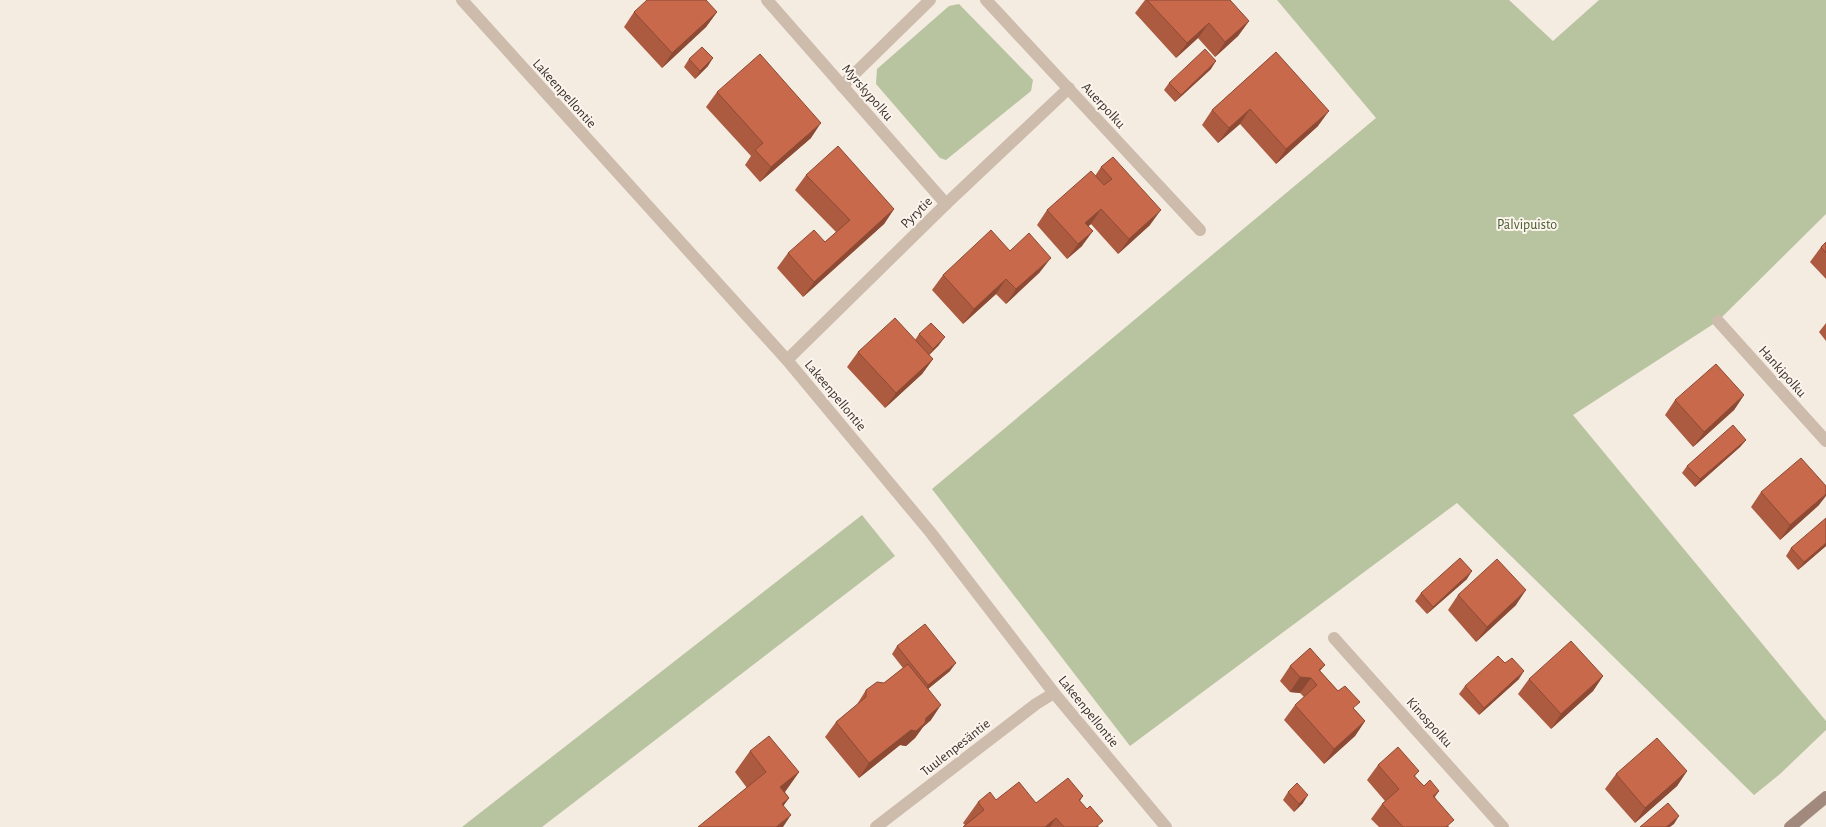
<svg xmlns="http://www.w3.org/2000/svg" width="1826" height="827" font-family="'Alegreya Sans',sans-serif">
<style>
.green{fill:#b8c4a0}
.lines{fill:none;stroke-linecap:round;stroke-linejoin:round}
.street{stroke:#cdbbac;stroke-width:12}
.secondary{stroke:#a18a7d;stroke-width:12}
.wall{fill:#ac5a40}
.shaded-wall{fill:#8c4a34}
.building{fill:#c8694b;stroke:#8c4a34}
.labels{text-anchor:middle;stroke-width:4;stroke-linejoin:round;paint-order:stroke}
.street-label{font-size:14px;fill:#3b302b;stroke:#fbf5ee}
.park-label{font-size:14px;fill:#4a5a2e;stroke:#fbf5ee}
</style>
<rect width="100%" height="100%" fill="#f4ebe1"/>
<g class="green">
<path d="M1277,0h232l44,41 46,-41h227v214l-108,107 -145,94 253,306v9l-46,44 -26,21 -297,-292 -327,243 -198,-257 444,-371z"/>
<path d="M959,4l74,76 -2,11 -85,69 -6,-2 -64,-74 1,-15 72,-63z"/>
<path d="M862,515l33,41 -353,271h-80z"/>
</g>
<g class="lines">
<g class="street">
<path d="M462,0l325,360 144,173 123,160 112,134"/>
<path d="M767,0l179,204"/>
<path d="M986,0l214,230"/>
<path d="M842,86l88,-86"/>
<path d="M1718,321l108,120"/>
<path d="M787,360l159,-156 123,-116"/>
<path d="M1334,638l169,189"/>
<path d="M876,827l160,-123 18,-11"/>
</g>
<path class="secondary" d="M1790,827l36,-30"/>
</g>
<g class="wall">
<path d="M1145,0h85l19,21 -11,15 -23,21 -17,-19 -22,20 -41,-45z"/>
<path d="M634,12h83l-11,15 -44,41 -38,-41z"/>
<path d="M1276,52l42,74 -42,38 -36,-40 -22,19 -16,-18 10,-15z"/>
<path d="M689,59l19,7 -13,13 -11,-12z"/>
<path d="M1211,69l-36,33 -11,-12 5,-7z"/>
<path d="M717,92l94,46 -51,44 -15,-17 6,-9 -45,-49z"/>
<path d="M1113,157l37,68 -32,29 -27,-30 -3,2 -6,20 -15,13 -30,-34 10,-15 48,-34 6,-9z"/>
<path d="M806,175l88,34 -10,15 -81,73 -26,-29 11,-15 37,-11 11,-10 -41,-42z"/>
<path d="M1826,242v37l-16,-17 11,-15z"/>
<path d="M1010,251l30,21 -34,32 -10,-10 -33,30 -31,-34 11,-15z"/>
<path d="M1826,323v18l-7,-9z"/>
<path d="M919,334l20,11 -10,10 4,4 -11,15 -37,34 -38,-41 11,-15 57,-12z"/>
<path d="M1744,395l-10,15 -41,37 -28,-32 10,-15z"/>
<path d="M1746,440l-6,7 -45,40 -13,-14 5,-7z"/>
<path d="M1761,492l58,13 -39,35 -29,-33z"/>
<path d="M1826,546l-28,24 -12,-14 5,-8z"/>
<path d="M1467,579l-40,35 -12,-13 6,-8z"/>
<path d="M1458,595l58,10 -40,37 -28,-32z"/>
<path d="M897,646l53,25 -22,18 3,31 -8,7 -8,11 -9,8 -6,-1 -41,33 -34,-41 11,-15 20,-16 10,-16 18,-7 19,-15 -11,-14z"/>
<path d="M1505,663l14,16 -40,36 -20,-21 6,-8z"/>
<path d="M1325,665l-5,6 45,50 -10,15 -31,28 -40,-44 11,-15 9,-8 -4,-4 -10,-1 -10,-11 10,-15z"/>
<path d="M1603,676l-10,15 -42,38 -33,-35 11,-15z"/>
<path d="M750,751l49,21 -14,20 4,6 -6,8 -36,-18 -12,-16z"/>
<path d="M1378,765l41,6 -4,5 9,10 15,5 -4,6 14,30h-70l-8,-8 11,-15 3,-3 -18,-21z"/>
<path d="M1687,771l-10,15 -42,37 -30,-34 11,-15z"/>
<path d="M1288,792l15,11 -9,9 -11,-12z"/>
<path d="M1083,796l-3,5 19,26h-136l2,-2 -2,-2 15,-21 18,-2 40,3z"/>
</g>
<g class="shaded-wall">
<path d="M717,12l-11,15 -44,41 10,-15z"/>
<path d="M1249,21l-11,15 -23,21 10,-15z"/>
<path d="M1209,23l-11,15 -22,20 11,-15z"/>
<path d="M713,58l-5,8 -13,13 5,-8z"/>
<path d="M1216,61l-5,8 -36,33 6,-7z"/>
<path d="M1250,109l-10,15 -22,19 11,-15z"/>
<path d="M1329,111l-11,15 -42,38 10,-15z"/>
<path d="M821,123l-10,15 -51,44 11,-15z"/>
<path d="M894,209l-10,15 -81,73 11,-15z"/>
<path d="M1101,209l-10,15 -16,14 10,-15z"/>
<path d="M1161,210l-11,15 -32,29 11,-15z"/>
<path d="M1093,231l-11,15 -15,13 11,-15z"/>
<path d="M1051,258l-11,14 -34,32 10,-15z"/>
<path d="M1006,279l-10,15 -33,30 11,-15z"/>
<path d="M945,337l-6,8 -12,12 6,-8z"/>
<path d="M933,359l-11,15 -37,34 11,-15z"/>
<path d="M1744,395l-10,15 -41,37 11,-15z"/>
<path d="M1746,440l-6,7 -45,40 5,-8z"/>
<path d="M1826,494v2l-7,9 -39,35 10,-15z"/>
<path d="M1826,543v3l-28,24 6,-8z"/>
<path d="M1472,571l-5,8 -40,35 6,-7z"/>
<path d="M1526,590l-10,15 -40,37 11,-15z"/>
<path d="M956,663l-6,8 -27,22 5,-8z"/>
<path d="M1524,671l-5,8 -40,36 5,-7z"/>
<path d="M1603,676l-10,15 -42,38 10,-15z"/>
<path d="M1300,677l11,1 -11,15 -10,-1z"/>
<path d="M941,705l-10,15 -8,7 -8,11 -9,8 -6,-1 -41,33 10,-15z"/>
<path d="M1365,721l-10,15 -31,28 10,-15z"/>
<path d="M1687,771l-10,15 -42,37 10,-15z"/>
<path d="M799,772l-15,21 -4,-6z"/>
<path d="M1308,795l-5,8 -9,9 5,-8z"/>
<path d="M789,798l-15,21 8,-15z"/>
<path d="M791,815l-8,12h-7z"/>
<path d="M1679,816l-5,8 -4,3h-4z"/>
<path d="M1056,818l-6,9h-5z"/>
</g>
<g class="building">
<path d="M647,0h59l11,12 -45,41 -38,-41z"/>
<path d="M1147,0h83l19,21 -24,21 -16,-19 -22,20z"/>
<path d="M702,47l11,11 -13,13 -11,-12z"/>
<path d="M1205,49l11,12 -35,34 -12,-12z"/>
<path d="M1276,52l53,59 -43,38 -36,-40 -21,19 -17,-18z"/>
<path d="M760,54l61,69 -50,44 -16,-17 8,-7 -46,-51z"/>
<path d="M838,146l56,63 -80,73 -26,-29 26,-23 11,12 25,-22 -44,-45z"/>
<path d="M1113,157l48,53 -32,29 -28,-30 -16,14 8,8 -15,13 -31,-34 44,-39 13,14 8,-6 -11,-12z"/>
<path d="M991,230l19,21 19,-18 22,25 -35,31 -10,-10 -32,30 -31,-34z"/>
<path d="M1826,242v11l-5,-6z"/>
<path d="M895,318l38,41 -37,34 -38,-41z"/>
<path d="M931,323l14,14 -12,12 -14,-15z"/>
<path d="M1716,364l28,31 -40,37 -29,-32z"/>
<path d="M1733,425l13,15 -46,39 -13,-13z"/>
<path d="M1801,458l25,28v8l-36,31 -29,-33z"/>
<path d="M1826,518v25l-22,19 -13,-14z"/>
<path d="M1460,558l12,13 -39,36 -12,-14z"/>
<path d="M1497,559l29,31 -39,37 -29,-32z"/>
<path d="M925,624l31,39 -28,22 -31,-39z"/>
<path d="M1571,641l32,35 -42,38 -32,-35z"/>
<path d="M1310,648l15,17 -6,5 19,21 7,-5 15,16 -7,6 12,13 -31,28 -39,-44 22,-20 -6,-7 -11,-1 -10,-11z"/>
<path d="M1498,656l7,7 7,-5 12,13 -40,37 -19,-22z"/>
<path d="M908,664l33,41 -15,13 -1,5 -9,8 -5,-1 -42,33 -33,-41 30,-25v-7l11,-8 7,1z"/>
<path d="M769,736l30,36 -19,15 9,11 -7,6 9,11 -14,11v1h-79l68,-55 -16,-21z"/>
<path d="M1657,738l30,33 -42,37 -29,-34z"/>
<path d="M1398,747l21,24 -5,5 10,10 6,-6 9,11 -6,5 21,24 -8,7h-43l-21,-23 17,-15 -21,-24z"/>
<path d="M1068,778l15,18 -4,4 8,9 3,-3 13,15 -7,6h-32l-8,-9 -11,9h-82l21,-17 -6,-8 12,-10 6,8 23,-18 17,21z"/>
<path d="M1297,783l11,12 -9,9 -11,-12z"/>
<path d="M1668,803l11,13 -13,11h-26z"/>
</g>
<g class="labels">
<g class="street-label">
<text transform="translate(868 92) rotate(49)" y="5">Myrskypolku</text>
<text transform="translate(565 93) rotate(48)" y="5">Lakeenpellontie</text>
<text transform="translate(1104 105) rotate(47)" y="5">Auerpolku</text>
<text transform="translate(916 212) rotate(-45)" y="5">Pyrytie</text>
<text transform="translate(1783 371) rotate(48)" y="5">Hankipolku</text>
<text transform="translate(836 395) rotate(50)" y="5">Lakeenpellontie</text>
<text transform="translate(1089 711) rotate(51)" y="5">Lakeenpellontie</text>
<text transform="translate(1430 722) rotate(48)" y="5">Kinospolku</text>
<text transform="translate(955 747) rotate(-38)" y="5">Tuulenpesäntie</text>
</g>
<g class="park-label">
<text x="1527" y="229">Pälvipuisto</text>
</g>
</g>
</svg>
